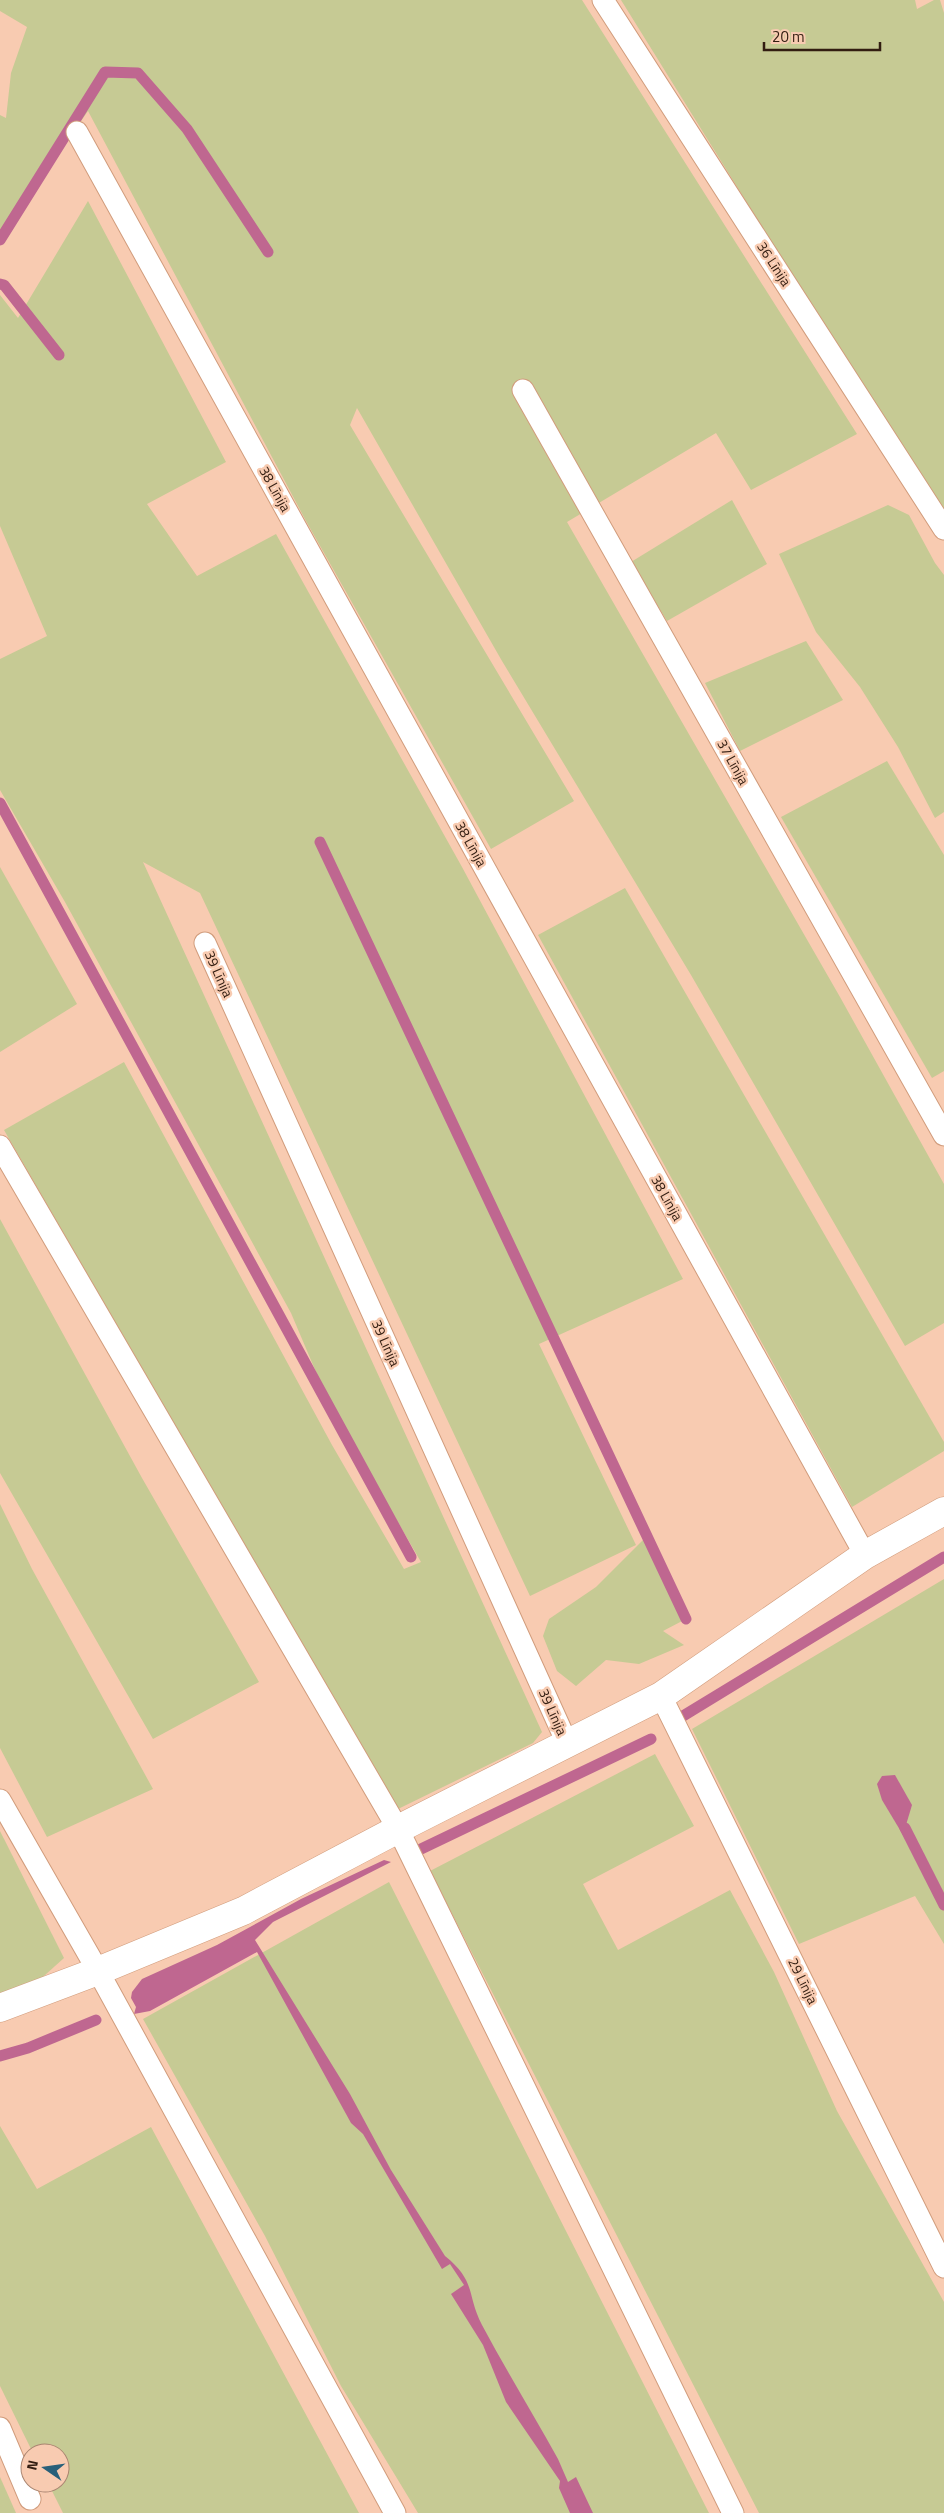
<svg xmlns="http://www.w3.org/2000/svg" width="944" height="2513" font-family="'Titillium Web',sans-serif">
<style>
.green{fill:#c6ca94}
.water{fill:#bf6790}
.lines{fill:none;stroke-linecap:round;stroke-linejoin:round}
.stream{stroke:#bf6790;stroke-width:11}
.lane-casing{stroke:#d19c7c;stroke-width:23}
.street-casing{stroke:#d19c7c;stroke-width:29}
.lane{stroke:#fff;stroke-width:21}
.street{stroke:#fff;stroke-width:28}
.labels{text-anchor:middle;stroke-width:5;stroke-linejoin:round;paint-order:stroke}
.street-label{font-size:14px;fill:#321d11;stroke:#f8cbb1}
</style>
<rect width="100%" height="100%" fill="#f8cbb1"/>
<g class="green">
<path d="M0,0h582l275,434 -106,56 -35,-57 -149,89 273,475 104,187v139l-39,23 -214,-371 -189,-314 -145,-253 -7,17 224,376 -83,48 -185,-328 -218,-410 -88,127v-123l6,3 5,-45 16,-46 -27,-16z"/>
<path d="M621,0h294l2,9 17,-9h6l4,13v507z"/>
<path d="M88,201l138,261 -79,42 50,72 79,-42 186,333 221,412 -144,65 97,201 -106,51 -330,-703 -57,-31 399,870 -9,11 -137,67 -392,-680 120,-68 208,383 72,124 17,-7 -91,-157 -39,-92 -226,-411 -65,-112v-131l47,-23 -47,-110v-231l18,23z"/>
<path d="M732,500l35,64 -100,57 -36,-59z"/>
<path d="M888,505l21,10 26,48 9,12v237l-9,6 -37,-71 -38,-60 -44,-55 -37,-78z"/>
<path d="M806,641l37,59 -103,51 -35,-68z"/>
<path d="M887,761l57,94v216l-12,7 -151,-261z"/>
<path d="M0,867l77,137 -77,48z"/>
<path d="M625,888l319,554v9l-92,56 -314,-572z"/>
<path d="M0,1219l142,259 117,204 -106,57 -153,-266z"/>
<path d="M0,1504l32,65 121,220 -106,48 -47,-89z"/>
<path d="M647,1536l39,83 -23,12 21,14 -45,19 -33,-4 -30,26 -19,-15 -14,-35 6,-17 47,-32z"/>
<path d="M944,1579v365l-29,-48 -116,48 -107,-215z"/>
<path d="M655,1754l39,72 -111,58 35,66 112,-60 44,82 63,139 107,191v211h-185l-329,-642z"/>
<path d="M0,1831l64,127 -29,26 -35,14z"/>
<path d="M389,1882l320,631h-291l-77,-127 -76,-150 -122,-217z"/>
<path d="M0,2126l37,63 114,-62 208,386h-296l-15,-30h12v-30h-27l-33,-67z"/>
<path d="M0,2477l16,36h-16z"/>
</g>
<g class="water">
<path d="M895,1775l17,30 -9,30 -21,-35 -5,-16 5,-8z"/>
<path d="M384,1860l7,2 -118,60 -18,18 95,154 41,76 54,86c32,26 21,38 37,69 24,45 51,89 76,134l10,23 8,-5 17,36h-23l-11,-25 1,-7 -54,-79 -23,-57 -32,-51 13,-9 -14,-21 -8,5 -79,-135 -12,-11 -94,-171 -107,59 -16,3 2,-7 -5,-9 1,-6 10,-13 75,-34 84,-46z"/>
</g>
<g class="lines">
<g class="stream">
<path d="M0,240l105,-168 33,1 49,56 81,123"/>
<path d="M0,284l4,1 55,70"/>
<path d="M0,803l411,754"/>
<path d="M320,842l366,777"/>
<path d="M683,1716l261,-159"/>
<path d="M905,1828l39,77"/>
<path d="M421,1849l230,-110"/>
<path d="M0,2056l28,-8 68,-28"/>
</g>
<g class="lane-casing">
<g id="lane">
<path d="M603,0l341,529"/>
<path d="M77,132l788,1423"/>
<path d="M523,390l421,745"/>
<path d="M205,943l362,800"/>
<path d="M0,1146l398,683 335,684"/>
<path d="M661,1696l283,571"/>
<path d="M0,1800l98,171 297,542"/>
<path d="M0,2428l30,71"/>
</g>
</g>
<g class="street-casing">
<path id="street" d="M0,2008l98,-37 145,-60 155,-82 263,-133 204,-141 79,-44"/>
</g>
<use href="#lane" class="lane"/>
<use href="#street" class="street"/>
</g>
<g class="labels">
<g class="street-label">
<text transform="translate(774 264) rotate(57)" y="5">36 Līnija</text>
<text transform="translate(275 489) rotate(61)" y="5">38 Līnija</text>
<text transform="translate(733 762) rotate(61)" y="5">37 Līnija</text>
<text transform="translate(471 844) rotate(61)" y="5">38 Līnija</text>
<text transform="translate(219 974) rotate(66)" y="5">39 Līnija</text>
<text transform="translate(667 1198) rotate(61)" y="5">38 Līnija</text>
<text transform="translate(386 1343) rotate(66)" y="5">39 Līnija</text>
<text transform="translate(553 1712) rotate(66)" y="5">39 Līnija</text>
<text transform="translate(803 1981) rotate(64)" y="5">29 Līnija</text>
</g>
</g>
<g transform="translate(45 2468) rotate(283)"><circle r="24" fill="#f8cbb1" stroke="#a98571"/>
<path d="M0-4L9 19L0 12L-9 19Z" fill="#28607a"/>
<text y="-8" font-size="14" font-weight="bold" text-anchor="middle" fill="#321d11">N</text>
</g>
<path d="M764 42v8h116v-8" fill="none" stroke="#321d11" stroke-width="2.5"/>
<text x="772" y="42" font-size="15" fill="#321d11" stroke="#f8cbb1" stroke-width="4" paint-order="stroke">20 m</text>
</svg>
